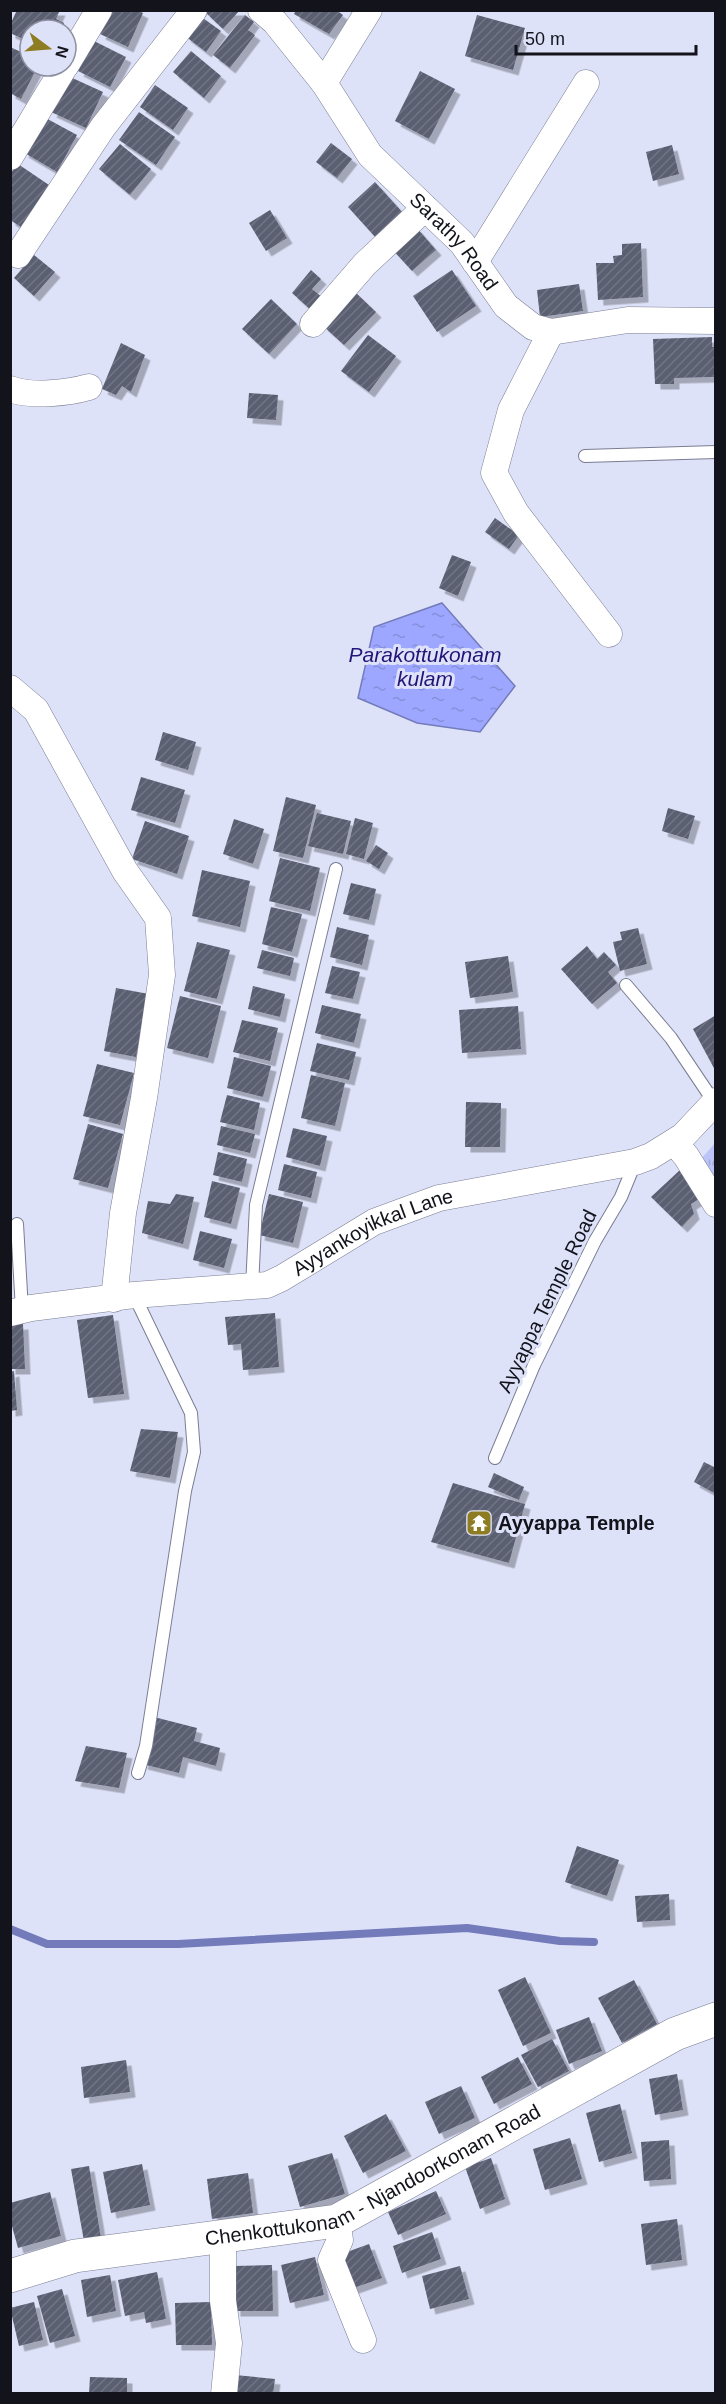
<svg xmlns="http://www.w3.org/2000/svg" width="726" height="2404" font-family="Arial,sans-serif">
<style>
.grass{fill:url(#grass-tufts)}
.water{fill:url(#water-ripples);stroke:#737bbb;stroke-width:1.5}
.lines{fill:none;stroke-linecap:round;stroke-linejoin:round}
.stream{stroke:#737bbb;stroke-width:8}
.building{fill:url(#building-hatch);filter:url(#shadow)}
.service-casing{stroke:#7a7d92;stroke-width:14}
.minor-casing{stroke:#7a7d92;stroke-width:27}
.secondary-casing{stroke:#7a7d92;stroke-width:34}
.service{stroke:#fff;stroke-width:12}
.minor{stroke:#fff;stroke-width:26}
.secondary{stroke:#fff;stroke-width:33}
.labels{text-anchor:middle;stroke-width:6;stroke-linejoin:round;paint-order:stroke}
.street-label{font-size:20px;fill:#12131b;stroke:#dee2f9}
.poi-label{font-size:20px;font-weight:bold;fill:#12131b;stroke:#dee2f9;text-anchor:start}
.water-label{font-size:21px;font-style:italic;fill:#231478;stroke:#dee2f9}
</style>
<defs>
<pattern id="grass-tufts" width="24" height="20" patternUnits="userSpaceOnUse" patternTransform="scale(1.5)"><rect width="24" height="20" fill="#bcc4fa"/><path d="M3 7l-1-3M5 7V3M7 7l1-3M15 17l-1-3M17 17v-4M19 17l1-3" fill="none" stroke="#a1a8d6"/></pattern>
<pattern id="water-ripples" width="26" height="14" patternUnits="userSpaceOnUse" patternTransform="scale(1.5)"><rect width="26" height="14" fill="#9da7ff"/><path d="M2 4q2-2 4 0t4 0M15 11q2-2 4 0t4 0" fill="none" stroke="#868fda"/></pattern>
<pattern id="building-hatch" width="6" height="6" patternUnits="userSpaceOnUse" patternTransform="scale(1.5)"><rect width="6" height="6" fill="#5a5e71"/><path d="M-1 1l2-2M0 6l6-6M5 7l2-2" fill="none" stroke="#727484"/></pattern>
<filter id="shadow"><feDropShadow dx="5.5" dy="5.5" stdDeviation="0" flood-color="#0004"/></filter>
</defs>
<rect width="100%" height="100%" fill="#dee2f9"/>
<path class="grass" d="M715,1143v37l-15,-20z"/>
<path class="water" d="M442,603l73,83 -35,46 -63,-9 -59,-25 16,-71z"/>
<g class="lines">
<path class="stream" d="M10,1929l37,15h131l289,-16 93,13 34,1"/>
</g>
<g class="building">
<path d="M17,10h43l-4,9 8,4 -3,7h-31v12l-20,-9v-8z"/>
<path d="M111,10h26l6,3 -15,34 -28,-13z"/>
<path d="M206,10h34l-17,19 -18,-17z"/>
<path d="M296,10h40l7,5 -14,19 -35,-20z"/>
<path d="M245,15l9,7 -6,8 7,5 -25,33 -17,-13z"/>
<path d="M477,15l48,13 -12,42 -48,-14z"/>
<path d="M200,16l21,15 -15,21 -21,-16z"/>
<path d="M94,41l32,16 -16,30 -32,-16z"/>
<path d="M10,47l20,9v10h8l-17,33 -11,-6z"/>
<path d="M191,51l30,25 -17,22 -31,-26z"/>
<path d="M420,71l35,18 -26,50 -34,-18z"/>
<path d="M68,76l35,16 -17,36 -35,-16z"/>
<path d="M155,85l33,23 -15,22 -33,-23z"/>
<path d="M139,112l36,25 -19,28 -37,-25z"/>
<path d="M42,116l35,19 -20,37 -34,-20z"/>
<path d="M331,143l21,16 -15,19 -21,-16z"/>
<path d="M120,144l31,25 -21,26 -31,-26z"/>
<path d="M672,145l7,29 -26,7 -7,-29z"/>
<path d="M18,164l31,21 -28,42 -11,-7v-46z"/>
<path d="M375,182l28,31 -27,25 -28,-31z"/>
<path d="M270,210l17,28 -21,13 -17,-28z"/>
<path d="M416,227l20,23 -24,21 -21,-23z"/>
<path d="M641,243l2,54 -45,3 -2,-37h18l-1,-7 9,-1v-11z"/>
<path d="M34,255l21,17 -21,24 -20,-18z"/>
<path d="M311,270l10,9 -9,10 11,9 -11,13 -20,-18z"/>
<path d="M452,270l24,36 -39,26 -24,-36z"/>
<path d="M579,284l4,27 -43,6 -3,-27z"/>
<path d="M354,291l22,21 -32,33 -22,-20z"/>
<path d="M271,299l26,25 -28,30 -27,-25z"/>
<path d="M368,335l28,21 -27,36 -28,-21z"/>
<path d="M712,337v10h4l-1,30 -41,1v6h-19l-2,-45z"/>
<path d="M121,343l24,12 -14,37 -9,-6 -6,9 -14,-6z"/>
<path d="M249,393l29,2 -2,25 -29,-2z"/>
<path d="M495,518l24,17 -10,14 -24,-17z"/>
<path d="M452,555l19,7 -13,34 -19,-8z"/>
<path d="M163,732l33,10 -8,28 -33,-10z"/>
<path d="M141,777l44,13 -10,33 -44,-13z"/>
<path d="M286,797l30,8 -13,53 -30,-7z"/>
<path d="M668,808l27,8 -7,23 -26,-8z"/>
<path d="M317,813l34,8 -8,33 -35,-8z"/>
<path d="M355,818l18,5 -9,36 -18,-5z"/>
<path d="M234,819l30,10 -11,35 -30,-10z"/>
<path d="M145,821l44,15 -12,38 -45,-15z"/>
<path d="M376,845l12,8 -9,16 -13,-8z"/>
<path d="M280,858l40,10 -10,43 -41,-10z"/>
<path d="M202,870l48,11 -10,46 -48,-11z"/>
<path d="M351,883l25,6 -7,31 -26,-6z"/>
<path d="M271,907l31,7 -10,38 -30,-8z"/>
<path d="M337,927l32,8 -7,30 -32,-8z"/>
<path d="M638,928l9,36 -27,7 -7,-29 9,-2 -2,-8z"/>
<path d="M197,942l33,8 -13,49 -33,-8z"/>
<path d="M587,946l10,13 7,-7 12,13 -8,7 9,11 -25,21 -31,-35z"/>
<path d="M262,950l32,8 -4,18 -33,-8z"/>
<path d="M508,956l5,36 -43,6 -5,-36z"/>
<path d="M332,966l28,6 -7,27 -28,-6z"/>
<path d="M253,986l32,8 -5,23 -32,-8z"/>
<path d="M116,988l33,6 -13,63 -32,-6z"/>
<path d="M180,996l41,10 -13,52 -41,-10z"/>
<path d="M322,1005l39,9 -7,29 -39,-10z"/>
<path d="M518,1006l3,43 -59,4 -3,-43z"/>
<path d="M716,1015v57l-23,-43z"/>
<path d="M242,1020l36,8 -8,33 -37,-9z"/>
<path d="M317,1043l39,9 -7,28 -39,-9z"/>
<path d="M234,1057l37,9 -8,31 -36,-9z"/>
<path d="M97,1064l37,9 -14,52 -37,-9z"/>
<path d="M311,1075l34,8 -10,43 -34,-8z"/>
<path d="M227,1095l33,8 -6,27 -34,-8z"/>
<path d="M466,1102l35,1 -1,44h-35z"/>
<path d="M88,1124l35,10 -15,54 -35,-9z"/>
<path d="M221,1126l34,8 -5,19 -33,-8z"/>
<path d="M293,1128l34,8 -7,30 -34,-9z"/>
<path d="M218,1152l29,7 -5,23 -29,-7z"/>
<path d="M284,1164l33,8 -6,26 -33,-8z"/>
<path d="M680,1170l19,29 -8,5 3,10 -12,13 -31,-30z"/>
<path d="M212,1181l28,7 -9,36 -27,-7z"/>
<path d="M176,1194l18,3 -11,47 -41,-11 6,-32 22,3z"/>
<path d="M269,1194l34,8 -10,41 -34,-8z"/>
<path d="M200,1231l32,8 -8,29 -31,-8z"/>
<path d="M275,1313l4,54 -36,3 -2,-26 -13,1 -3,-28z"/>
<path d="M113,1315l11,79 -36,4 -11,-78z"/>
<path d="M23,1324l2,45h-15v-44z"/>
<path d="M14,1371l3,39 -7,1v-39z"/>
<path d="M141,1429l37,3 -8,46 -40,-7z"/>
<path d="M704,1462l12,6v26l-22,-12z"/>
<path d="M494,1473l30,14 -5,13 -31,-13z"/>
<path d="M453,1483l72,21 -16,59 -78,-21z"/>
<path d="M154,1717l43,11 -3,13 26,7 -4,18 -33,-9 -4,16 -37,-9z"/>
<path d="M86,1746l41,7 -8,35 -44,-7z"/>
<path d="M577,1846l42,14 -12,36 -42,-14z"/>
<path d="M669,1894l1,26 -33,2 -2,-26z"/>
<path d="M525,1977l26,56 -28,13 -25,-56z"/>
<path d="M634,1980l23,44 -35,19 -24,-45z"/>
<path d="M589,2017l13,34 -33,13 -13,-34z"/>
<path d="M552,2039l17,32 -31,16 -17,-32z"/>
<path d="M518,2057l14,27 -38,20 -13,-27z"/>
<path d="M126,2060l4,32 -46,6 -3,-31z"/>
<path d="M677,2074l6,36 -28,5 -6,-36z"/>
<path d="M461,2086l14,32 -36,16 -14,-32z"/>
<path d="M620,2104l12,49 -33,9 -13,-49z"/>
<path d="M386,2114l20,37 -43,22 -19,-37z"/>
<path d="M570,2138l12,41 -37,11 -12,-41z"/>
<path d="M669,2140l2,39 -27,2 -3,-39z"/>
<path d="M332,2153l13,41 -45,13 -12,-41z"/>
<path d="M491,2158l14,41 -25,10 -15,-42z"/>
<path d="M142,2164l8,41 -39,8 -8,-41z"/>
<path d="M89,2166l12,72 -17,3 -13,-72z"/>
<path d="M248,2173l5,40 -41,6 -5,-40z"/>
<path d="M436,2191l10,23 -48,21 -10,-23z"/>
<path d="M50,2192l11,44 -43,12 -8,-29v-16z"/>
<path d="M677,2219l5,41 -36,5 -5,-41z"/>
<path d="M432,2232l9,27 -39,14 -9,-27z"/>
<path d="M369,2244l13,34 -34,12 -12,-34z"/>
<path d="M315,2257l9,38 -34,8 -9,-38z"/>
<path d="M272,2265l1,46h-38l-1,-45z"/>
<path d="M460,2266l9,33 -39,10 -8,-33z"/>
<path d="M157,2272l9,47 -20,4 -2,-11 -19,4 -7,-36z"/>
<path d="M110,2275l6,36 -29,6 -6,-37z"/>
<path d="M62,2289l13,47 -25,7 -13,-47z"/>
<path d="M34,2302l9,38 -24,6 -9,-38z"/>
<path d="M211,2302l1,43h-36l-1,-42z"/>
<path d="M235,2375l40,4 -2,15h-40z"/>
<path d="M90,2377l37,1v16h-38z"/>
</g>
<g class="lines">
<g class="service-casing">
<g id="service">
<path d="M585,456l131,-4"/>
<path d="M626,985l45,53 43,64"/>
<path d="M17,1224l5,86"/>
<path d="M252,1287l4,-82 80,-336"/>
<path d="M134,1295l57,118 3,39 -9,39 -39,255 -8,27"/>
<path d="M495,1458l39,-93 61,-124 26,-44 14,-34"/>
</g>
</g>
<g class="minor-casing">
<g id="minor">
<path id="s1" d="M261,10l14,12 49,61 46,72 92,88 44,63 27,21 18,5 77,-12 88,1"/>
<path d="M66,65l33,-55"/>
<path d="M324,83l45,-73"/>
<path d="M10,157l55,-91"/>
<path d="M18,255l85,-128 91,-117"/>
<path d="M475,262l111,-179"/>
<path d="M313,324l52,-60 60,-56"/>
<path d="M551,332l-40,78 -17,63 22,40 93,121"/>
<path d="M10,389c21,8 58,4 79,-2"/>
<path d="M10,688l26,22 89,161 33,47 4,57 -18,123 -21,115 -9,86"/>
<path d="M674,1142l12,14 30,48"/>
<path id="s2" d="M10,1313l21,-5 103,-13 133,-10 15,-7 92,-56 65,-24 196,-36 16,-6 32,-20 33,-35"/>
<path d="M337,2221l3,19 -9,20 32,80"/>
<path d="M223,2237v64l6,42 -5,51"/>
</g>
</g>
<g class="secondary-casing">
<g id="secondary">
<path id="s3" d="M10,2276l65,-20 262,-35 338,-187 41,-15"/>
</g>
</g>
<use href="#service" class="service"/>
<use href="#minor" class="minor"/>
<use href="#secondary" class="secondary"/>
</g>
<defs>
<g id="temple-square" transform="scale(1.35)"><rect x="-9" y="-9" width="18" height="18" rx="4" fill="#8d7c21" stroke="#dee2f9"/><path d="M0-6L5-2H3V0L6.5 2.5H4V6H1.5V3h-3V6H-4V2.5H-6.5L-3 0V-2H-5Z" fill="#fff"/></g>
</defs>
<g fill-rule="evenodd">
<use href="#temple-square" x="479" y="1523"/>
</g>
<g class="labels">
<g class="street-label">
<text dy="7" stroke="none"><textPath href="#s1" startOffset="303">Sarathy Road</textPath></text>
<text dy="7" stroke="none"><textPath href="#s2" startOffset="378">Ayyankoyikkal Lane</textPath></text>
<text transform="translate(547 1301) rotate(-64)" y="7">Ayyappa Temple Road</text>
<text dy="7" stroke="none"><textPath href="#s3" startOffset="381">Chenkottukonam - Njandoorkonam Road</textPath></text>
</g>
<g class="poi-label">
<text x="498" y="1530">Ayyappa Temple</text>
</g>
<g class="water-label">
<text x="425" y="662">Parakottukonam<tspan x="425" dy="24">kulam</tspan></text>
</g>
</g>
<rect width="726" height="2404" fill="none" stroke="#12131b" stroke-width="24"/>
<g transform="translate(48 48) rotate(106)"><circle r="28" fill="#dee2f9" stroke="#8c8fa0" stroke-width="1.5"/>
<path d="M0-4.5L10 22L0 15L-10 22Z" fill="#8d7c21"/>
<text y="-9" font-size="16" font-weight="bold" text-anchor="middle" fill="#12131b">N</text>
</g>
<path d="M516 45v9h180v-9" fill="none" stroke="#12131b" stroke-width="3"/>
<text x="525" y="45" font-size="18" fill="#12131b" stroke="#dee2f9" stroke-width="4.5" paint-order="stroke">50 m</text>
</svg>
